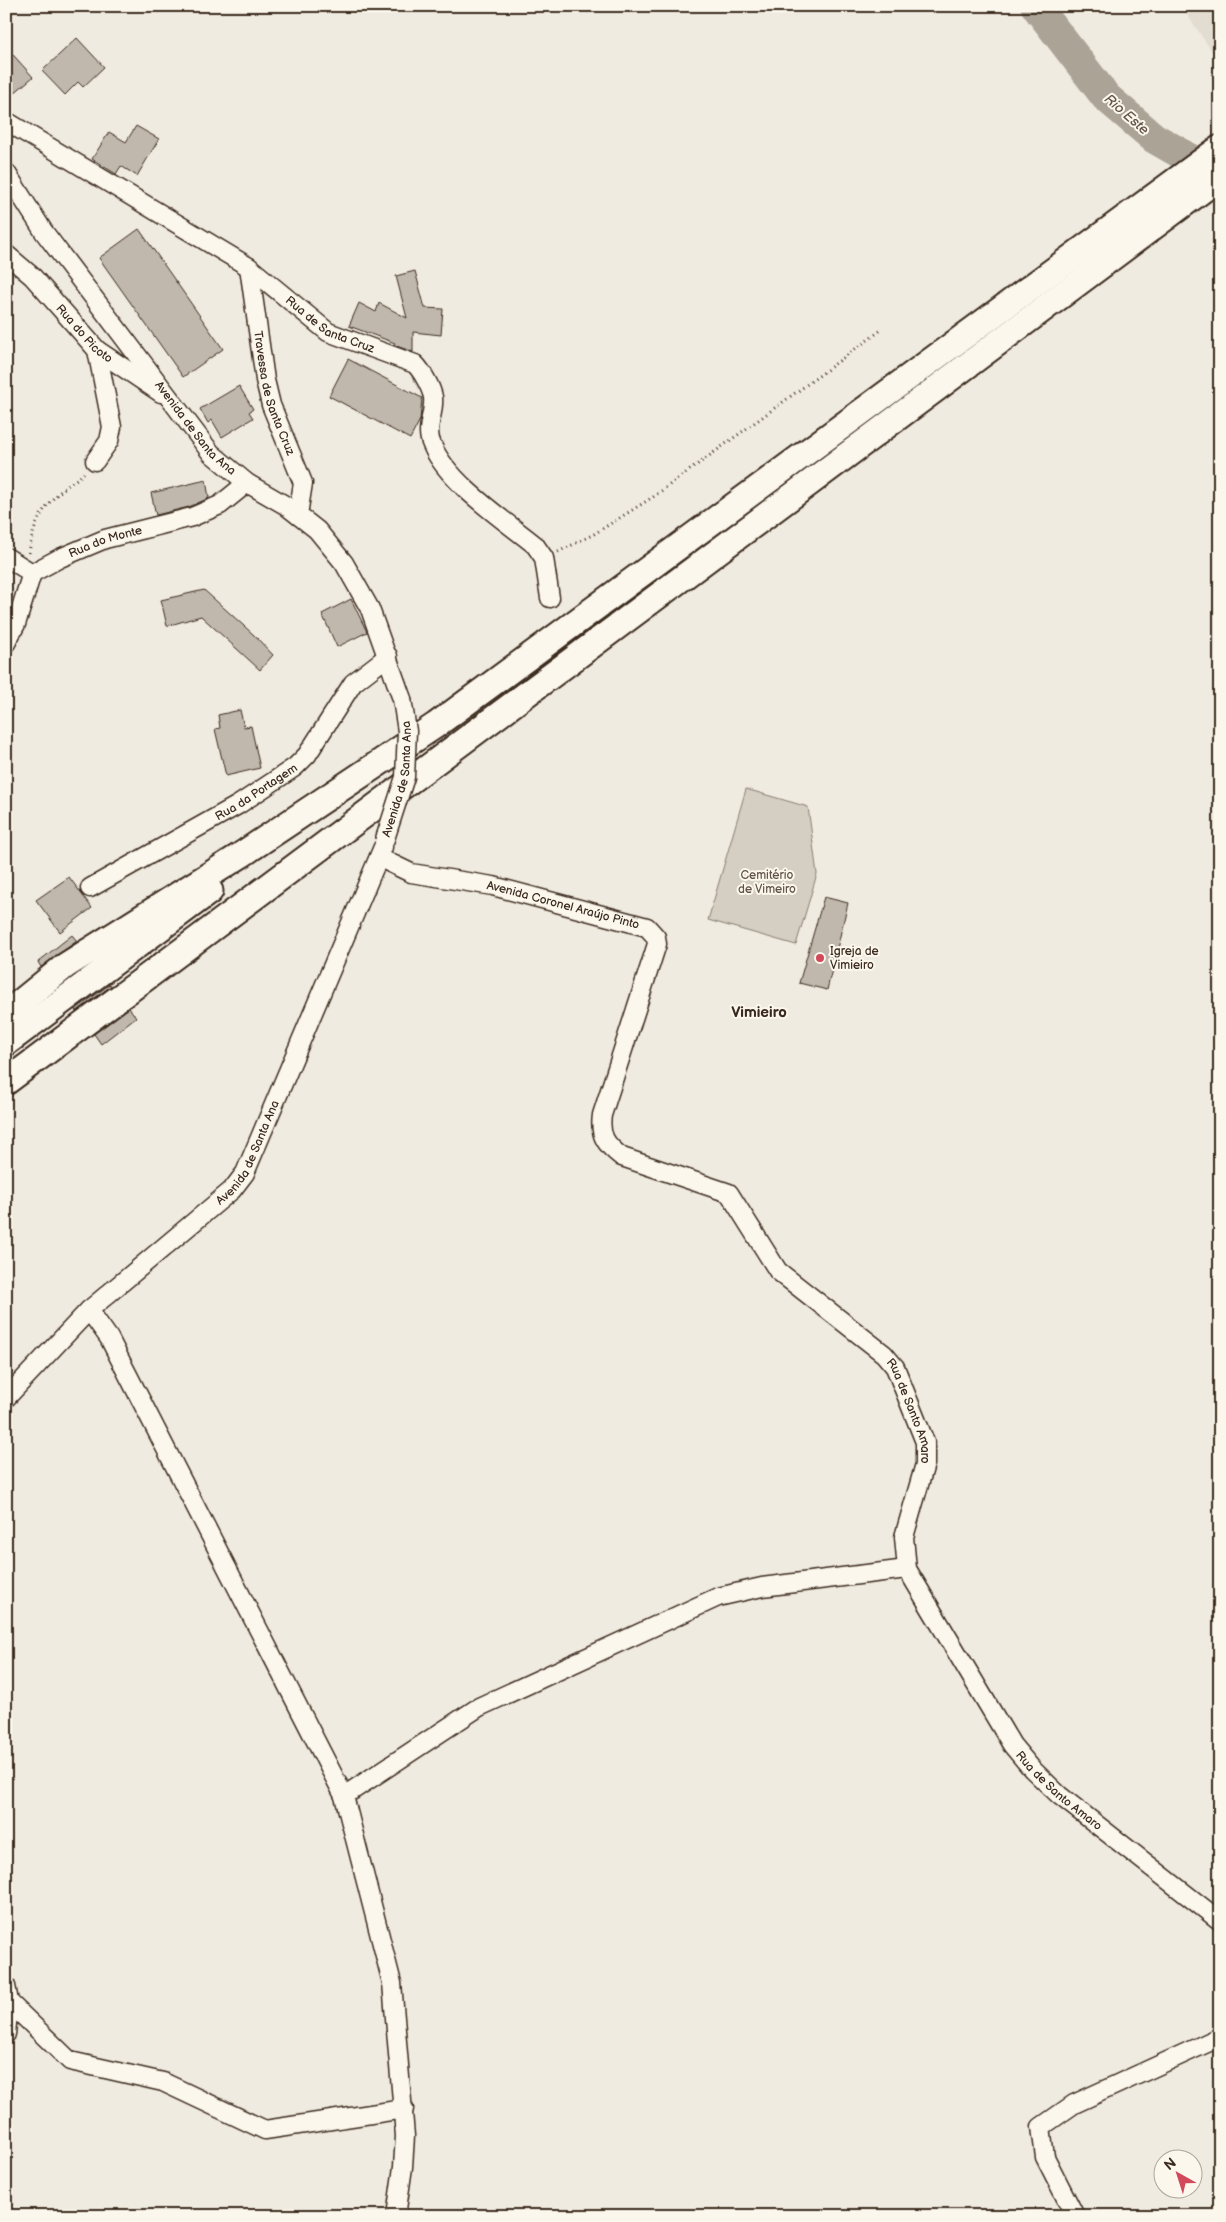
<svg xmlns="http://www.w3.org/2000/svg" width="1226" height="2222" font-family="'Balsamiq Sans',sans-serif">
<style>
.built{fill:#e2dcd1}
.green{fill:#d5cec3;stroke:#887c70}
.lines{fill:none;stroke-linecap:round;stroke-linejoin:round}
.river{stroke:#aca397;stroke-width:31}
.building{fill:#c0b8ad;stroke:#3b2a1e}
.minor-casing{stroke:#3b2a1e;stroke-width:21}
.highway-casing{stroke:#3b2a1e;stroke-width:29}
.path{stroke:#3b2a1e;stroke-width:3;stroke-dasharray:1 4;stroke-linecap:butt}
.minor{stroke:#fbf7ec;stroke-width:18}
.highway{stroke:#fbf7ec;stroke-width:25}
.minor-bridge-casing{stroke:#3b2a1e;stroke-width:21;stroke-linecap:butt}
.minor-bridge{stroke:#fbf7ec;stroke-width:18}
.poi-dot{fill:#d1495b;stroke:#fbf7ec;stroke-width:2}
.labels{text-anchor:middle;stroke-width:4;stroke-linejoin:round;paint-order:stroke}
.street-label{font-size:12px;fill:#3b2a1e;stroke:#fbf7ec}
.park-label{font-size:12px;fill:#625347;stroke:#fbf7ec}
.poi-label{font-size:12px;fill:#3b2a1e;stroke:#fbf7ec;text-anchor:start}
.water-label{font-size:14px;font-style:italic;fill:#635448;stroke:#fbf7ec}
.quarter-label{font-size:15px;font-weight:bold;fill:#3b2a1e;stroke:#fbf7ec}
</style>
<rect width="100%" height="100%" fill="#f0ebe0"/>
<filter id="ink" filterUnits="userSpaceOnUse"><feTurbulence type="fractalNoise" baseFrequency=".02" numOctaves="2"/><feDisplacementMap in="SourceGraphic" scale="10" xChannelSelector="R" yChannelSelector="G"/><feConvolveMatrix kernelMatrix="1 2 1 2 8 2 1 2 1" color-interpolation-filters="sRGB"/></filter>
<g filter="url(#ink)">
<path class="built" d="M1181,6h39v57z"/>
<path class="green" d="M746,789l62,18 9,67 -21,71 -88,-25z"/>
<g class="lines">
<path class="river" d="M1036,6l70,91 48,41 66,38"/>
</g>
<g class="building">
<path d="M77,38l27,29 -21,20 -5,-5 -13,13 -23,-24z"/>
<path d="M6,47l27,30 -27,23z"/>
<path d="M136,126l23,13 -22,37 -16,-10 -5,8 -24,-15 17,-27 17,10z"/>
<path d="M139,229l84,120 -40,28 -84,-119z"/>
<path d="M415,271l10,37 18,1 -2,26 -28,-3v20l-19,-7 1,-2 -46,-17 10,-23 17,9 3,-9 28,15 -11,-42z"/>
<path d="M348,359l74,39 -2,22 -10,19 -81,-43z"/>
<path d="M239,386l14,23 -4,3 4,6 -31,19 -10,-17 -4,3 -8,-14z"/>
<path d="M206,480l3,18 -20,9 -33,8 -5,-22z"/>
<path d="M204,590l50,45 19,20 -13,15 -59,-54 -34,10 -6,-26z"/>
<path d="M351,599l16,33 -30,15 -15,-33z"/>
<path d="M240,710l4,17 7,-1 9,42 -34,8 -11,-47 5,-1 -2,-13z"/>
<path d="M69,877l23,31 -32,24 -24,-32z"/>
<path d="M824,897l24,6 -21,87 -28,-7z"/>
<path d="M72,935l5,6 -36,26 -3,-5z"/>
<path d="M110,984l1,2 -35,26 -1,-2z"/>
<path d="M129,1008l7,9 -35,27 -7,-10z"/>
</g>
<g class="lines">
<g class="minor-casing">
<g id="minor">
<path id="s1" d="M6,121l243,146 79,65 87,32c7,7 16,23 18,33 2,17 -9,31 -1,48 16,38 71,74 103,100l9,13 6,40"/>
<path id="s2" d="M6,172l38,60 167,221 36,30 38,22 32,25 27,33 26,46 32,90"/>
<path id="s3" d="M6,254l27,23 64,73 64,43"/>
<path id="s4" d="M249,267l16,113 6,25 32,78 -5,32"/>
<path d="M95,461l14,-20 3,-14 -15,-77"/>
<path d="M6,557l26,16"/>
<path id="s5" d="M6,643l10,-19 16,-51 28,-15 45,-19 87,-22 28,-12 27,-22"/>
<path id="s6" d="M380,858l31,15 82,13 154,41 9,10 1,7 -55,171c-3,21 4,30 20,42l107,36 49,78 106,83 11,13 30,75v22l-21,73 3,32 105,176 20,24 27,26 161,126"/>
<path id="s7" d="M90,888l148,-83 57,-38 12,-12 46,-72 35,-27"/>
<path d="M89,1310l20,28 235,458 48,187 13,153 -2,31 -7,49"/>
<path id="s8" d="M6,1398l83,-88 143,-120 13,-17 138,-326"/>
<path d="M344,1796l135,-89 239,-110 44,-10 145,-18"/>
<path d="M6,1986l3,16 -3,32"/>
<path d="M9,2002l61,59 93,21 102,48 139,-21"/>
<path d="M1075,2216l-30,-59 -4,-30 33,-23 146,-67"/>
</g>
</g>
<g class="highway-casing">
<g id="highway">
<path d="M6,1014l59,-48 176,-111 195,-130 784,-577"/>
<path d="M6,1043l204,-152"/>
<path d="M6,1082l1214,-905"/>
</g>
</g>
<g class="path">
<path d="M558,552l36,-18 59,-37 227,-166"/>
<path d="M29,553c4,-29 14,-48 37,-66 6,-5 13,-9 18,-14"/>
</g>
<use href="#minor" class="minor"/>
<use href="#highway" class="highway"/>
<g class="minor-bridge-casing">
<g id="minor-bridge">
<path id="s9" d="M384,842l21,-65 2,-46 -5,-32"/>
</g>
</g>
<use href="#minor-bridge" class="minor-bridge"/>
</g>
</g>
<circle class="poi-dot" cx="820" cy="958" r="5"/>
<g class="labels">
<g class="street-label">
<text dy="4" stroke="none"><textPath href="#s1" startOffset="384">Rua de Santa Cruz</textPath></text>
<text dy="4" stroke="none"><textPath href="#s3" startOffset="112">Rua do Picoto</textPath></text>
<text dy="4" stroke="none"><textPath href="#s4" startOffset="129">Travessa de Santa Cruz</textPath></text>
<text dy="4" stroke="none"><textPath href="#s2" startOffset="319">Avenida de Santa Ana</textPath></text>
<text dy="4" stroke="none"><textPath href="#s5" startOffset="155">Rua do Monte</textPath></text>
<text dy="4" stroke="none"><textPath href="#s9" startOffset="65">Avenida de Santa Ana</textPath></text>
<text dy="4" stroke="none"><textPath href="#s7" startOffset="192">Rua da Portagem</textPath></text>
<text dy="4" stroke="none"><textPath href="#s6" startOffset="190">Avenida Coronel Araújo Pinto</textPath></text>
<text dy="4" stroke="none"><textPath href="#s8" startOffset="348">Avenida de Santa Ana</textPath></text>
<text dy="4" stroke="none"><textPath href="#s6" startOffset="930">Rua de Santo Amaro</textPath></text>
<text dy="4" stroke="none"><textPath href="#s6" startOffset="1365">Rua de Santo Amaro</textPath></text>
</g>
<g class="park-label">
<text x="767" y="879">Cemitério<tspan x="767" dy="14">de Vimeiro</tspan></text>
</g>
<g class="poi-label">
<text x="830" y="955">Igreja de<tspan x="830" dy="14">Vimieiro</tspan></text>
</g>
<g class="water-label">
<text transform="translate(1127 114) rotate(41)" y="5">Rio Este</text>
</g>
<g class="quarter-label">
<text x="759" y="1017">Vimieiro</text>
</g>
</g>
<rect width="1226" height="2222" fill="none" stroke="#fbf7ec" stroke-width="25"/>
<rect x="12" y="12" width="1201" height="2197" fill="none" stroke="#3b2a1e" stroke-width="2" filter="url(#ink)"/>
<g transform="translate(1178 2174) rotate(321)"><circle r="24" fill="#fbf7ec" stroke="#aea59a"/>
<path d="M0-4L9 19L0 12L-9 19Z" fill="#d1495b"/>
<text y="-8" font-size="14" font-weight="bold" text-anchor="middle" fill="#3b2a1e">N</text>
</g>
</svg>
